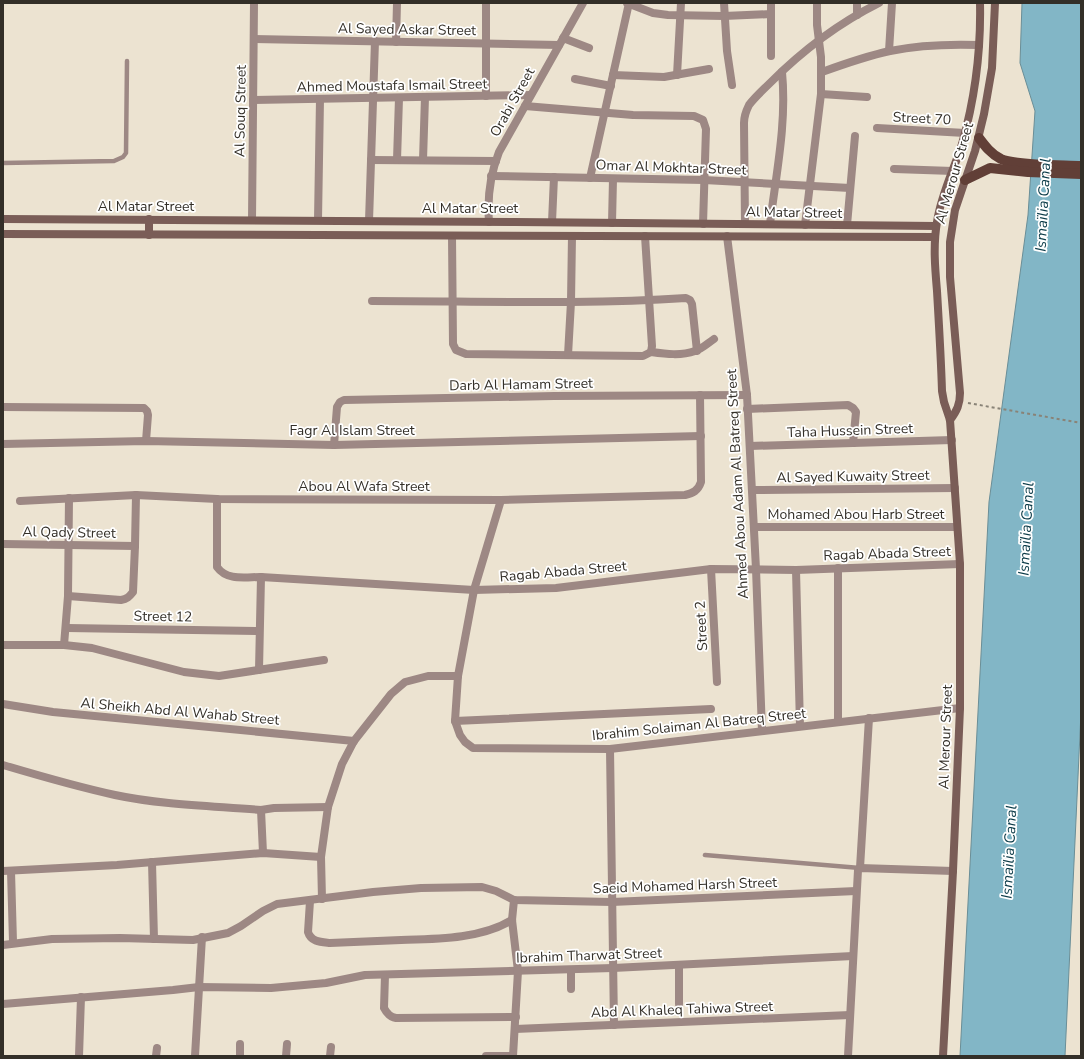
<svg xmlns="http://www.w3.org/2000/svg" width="1084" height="1059" font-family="'Nunito Sans',sans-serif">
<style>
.water{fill:#82b6c6;stroke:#6a8e97}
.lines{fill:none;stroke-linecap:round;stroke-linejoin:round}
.path{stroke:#898377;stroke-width:2;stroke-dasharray:3 3;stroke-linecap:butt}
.lane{stroke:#9d8884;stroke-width:4.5}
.street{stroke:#9d8884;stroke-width:8}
.secondary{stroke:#7a5d57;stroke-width:8}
.primary{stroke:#613f37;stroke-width:10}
.labels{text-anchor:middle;stroke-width:3.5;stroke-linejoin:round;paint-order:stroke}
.street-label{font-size:14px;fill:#332f28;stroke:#fff}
.water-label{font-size:15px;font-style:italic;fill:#0a3a47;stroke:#fff}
</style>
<rect width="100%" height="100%" fill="#ece3d1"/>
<path class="water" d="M1022,3h59v709l-16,344h-105l29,-554 39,-287 7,-104 -15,-48z"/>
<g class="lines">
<path class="path" d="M968,403l113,20"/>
<g class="lane">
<path d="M3,163l111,-2 9,-4 3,-4 1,-92"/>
<path d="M705,855l155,13"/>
</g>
<g class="street">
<path d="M486,3v93"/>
<path d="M627,3l26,10 15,2 56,1 47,-2"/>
<path d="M724,3l3,48 5,34"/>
<path d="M857,15v-12"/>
<path d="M563,38l26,10"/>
<path d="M254,39l305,6"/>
<path d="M396,42l1,-39"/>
<path d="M889,51l3,-48"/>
<path d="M771,56v-53"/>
<path d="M822,72c22,-8 45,-16 68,-21 29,-6 59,-7 89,-6"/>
<path d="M613,75l51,2 45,-8"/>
<path d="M677,75l4,-72"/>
<path d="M575,79l36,7"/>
<path d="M821,94l46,3"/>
<path d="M253,100l277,-5"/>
<path d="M525,106l108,9 61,1 9,4 3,9 -3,95"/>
<path d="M877,128l88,5"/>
<path d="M371,160l125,1"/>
<path d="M397,160l2,-62"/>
<path d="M423,160l2,-63"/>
<path d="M894,169l59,2"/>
<path d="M491,176l213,4 146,8"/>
<path d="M590,178l39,-175"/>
<path d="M252,220l2,-217"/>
<path d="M318,220l2,-121"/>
<path d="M369,221l6,-180"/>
<path d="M489,222c-2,-25 1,-47 10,-70l84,-149"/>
<path d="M552,222l2,-45"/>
<path d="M612,223l1,-44"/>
<path d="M745,224l-1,-101c0,-6 2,-12 5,-18 6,-8 14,-15 21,-22 32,-32 69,-60 109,-80"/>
<path d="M770,224c6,-50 17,-101 12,-152"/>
<path d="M805,225l16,-131v-37l-4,-32v-22"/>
<path d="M847,225l8,-89"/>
<path d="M452,236l1,108 3,6 10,4 177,2 8,-4 1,-6 -7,-110"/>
<path d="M727,236l20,159 9,174 6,162"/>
<path d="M372,301c105,0 210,4 314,-3l4,2 2,4 5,47"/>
<path d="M651,352c15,2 30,4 44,-1 7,-2 13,-8 19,-12"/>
<path d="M568,355l3,-53 1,-66"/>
<path d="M3,407l141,1 3,3 1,4 -2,26"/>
<path d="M747,409l101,-4 5,3 3,4 -3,31"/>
<path d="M3,444l143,-3 188,4 367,-9"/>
<path d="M334,445l3,-38 3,-5 4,-2 210,-4 193,-1"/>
<path d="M750,446l202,-6"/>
<path d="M752,490l203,-2"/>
<path d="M217,499v68c10,14 28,10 44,10l213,13 82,-2 155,-19 85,1 164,-6"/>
<path d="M501,500l-27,90 -16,86 -3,45 5,14 5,7 8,6 137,1 350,-41"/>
<path d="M20,501l116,-6 81,4 284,1 184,-5c8,-2 13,-4 16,-13l-1,-87"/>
<path d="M754,527h203"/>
<path d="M3,544l132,2"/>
<path d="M711,569l6,113"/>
<path d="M796,570l4,156"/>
<path d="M68,596l53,4c6,-1 8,-3 12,-8l2,-46 1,-51"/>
<path d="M67,628l192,3"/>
<path d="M3,645h61l28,3 92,24 35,4 105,-16"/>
<path d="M64,645l4,-49 1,-98"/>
<path d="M259,670l2,-93"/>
<path d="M3,704l50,8 301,29"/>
<path d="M455,721l256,-12"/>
<path d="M838,722v-154"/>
<path d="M610,749l4,276"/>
<path d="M3,765c37,11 75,22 112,30 47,10 98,11 146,15l13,-2 54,-1"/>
<path d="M261,810l2,43"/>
<path d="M152,862l2,77"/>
<path d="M860,868l9,-150"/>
<path d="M3,871l114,-6 146,-12 58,4"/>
<path d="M11,871l2,71"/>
<path d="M322,899l-1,-42 7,-50 14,-43 12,-23 37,-47 14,-12 23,-6h30"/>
<path d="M310,901l-2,31c3,10 13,10 22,11 24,-1 48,-2 71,-3 36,-1 80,-1 111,-20"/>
<path d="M3,945l49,-6 68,-1 73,2 35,-7 13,-7 22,-15 14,-7 96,-12 48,-4 61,-1 14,4 18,9 98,2 244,-11"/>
<path d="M385,975l-1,33c3,6 6,9 12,10l120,-1"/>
<path d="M571,989v-19"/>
<path d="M3,1004l170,-14 26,-3 72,1 55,-5 39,-8 248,-7 240,-12"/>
<path d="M679,1004v-39"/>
<path d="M515,1029l335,-14"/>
<path d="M240,1044v12"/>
<path d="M79,1056l2,-59"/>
<path d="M156,1056l1,-8"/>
<path d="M195,1056l7,-119"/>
<path d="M286,1056l1,-12"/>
<path d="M330,1056l1,-9"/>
<path d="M486,1056h27"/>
<path d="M513,1056l5,-85 -6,-51 2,-20"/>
<path d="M848,1056l10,-186 2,-2 93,3"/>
</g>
<g class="secondary">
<path d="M3,219l512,3 421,4"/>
<path d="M149,219v16"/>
<path d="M3,234l932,3"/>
<path d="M950,420c7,-9 10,-16 10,-27l-10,-116v-35l5,-32 20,-59 9,-37 8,-46 3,-65"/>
<path d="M943,1056l10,-185 7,-163v-144l-10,-144 -6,-18 -2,-11c-1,-33 -3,-66 -5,-100 -2,-23 -4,-46 0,-69 4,-28 17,-52 25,-78 13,-46 19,-94 18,-141"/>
</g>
<g class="primary">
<path d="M979,138c6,8 12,16 22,21 16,7 61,6 80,7"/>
<path d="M965,180l25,-12 38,4 53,2"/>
</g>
</g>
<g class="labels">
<g class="street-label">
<text transform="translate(407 29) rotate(1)" y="5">Al Sayed Askar Street</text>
<text transform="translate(392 85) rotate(-1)" y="5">Ahmed Moustafa Ismail Street</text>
<text transform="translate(512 102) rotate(-61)" y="5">Orabi Street</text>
<text transform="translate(240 111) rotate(-89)" y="5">Al Souq Street</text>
<text transform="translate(922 118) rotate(3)" y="5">Street 70</text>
<text transform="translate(671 167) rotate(2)" y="5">Omar Al Mokhtar Street</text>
<text transform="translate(954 173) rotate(-74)" y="5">Al Merour Street</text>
<text x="146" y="211">Al Matar Street</text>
<text x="470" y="213">Al Matar Street</text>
<text transform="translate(794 212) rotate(1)" y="5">Al Matar Street</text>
<text transform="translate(521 384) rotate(-1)" y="5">Darb Al Hamam Street</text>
<text x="352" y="435">Fagr Al Islam Street</text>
<text transform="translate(850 430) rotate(-2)" y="5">Taha Hussein Street</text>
<text transform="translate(853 476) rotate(-1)" y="5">Al Sayed Kuwaity Street</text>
<text transform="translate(737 484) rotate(-93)" y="5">Ahmed Abou Adam Al Batreq Street</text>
<text x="364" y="491">Abou Al Wafa Street</text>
<text x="856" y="519">Mohamed Abou Harb Street</text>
<text transform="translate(69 532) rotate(1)" y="5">Al Qady Street</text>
<text transform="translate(887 553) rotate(-2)" y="5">Ragab Abada Street</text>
<text transform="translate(563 571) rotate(-5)" y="5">Ragab Abada Street</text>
<text transform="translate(163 616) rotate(1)" y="5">Street 12</text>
<text transform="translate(701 626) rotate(-93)" y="5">Street 2</text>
<text transform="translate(180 711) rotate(5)" y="5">Al Sheikh Abd Al Wahab Street</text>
<text transform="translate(699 724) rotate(-6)" y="5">Ibrahim Solaiman Al Batreq Street</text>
<text transform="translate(945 737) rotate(-88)" y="5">Al Merour Street</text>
<text transform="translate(685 885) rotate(-2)" y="5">Saeid Mohamed Harsh Street</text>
<text transform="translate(589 955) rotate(-2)" y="5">Ibrahim Tharwat Street</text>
<text transform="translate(682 1009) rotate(-2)" y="5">Abd Al Khaleq Tahiwa Street</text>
</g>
<g class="water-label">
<text transform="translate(1043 205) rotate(-87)" y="5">Ismaïlia Canal</text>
<text transform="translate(1026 529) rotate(-87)" y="5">Ismaïlia Canal</text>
<text transform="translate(1009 852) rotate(-87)" y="5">Ismaïlia Canal</text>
</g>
</g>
<rect width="1084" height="1059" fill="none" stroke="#332f28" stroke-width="8"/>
</svg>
